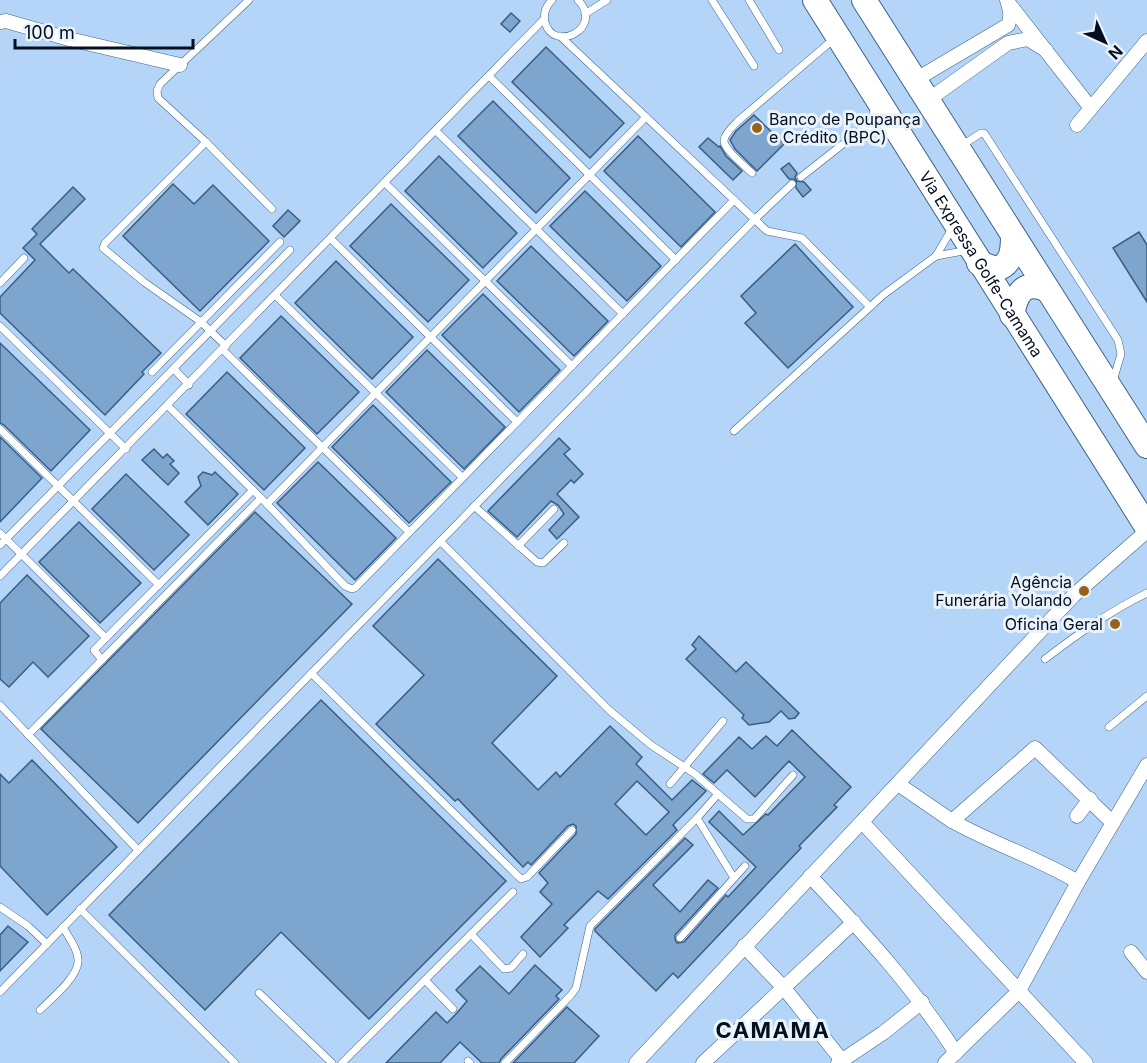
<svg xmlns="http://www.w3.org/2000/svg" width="1147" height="1063" font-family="Inter,sans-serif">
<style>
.building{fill:#7ea5cd;stroke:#395d82;stroke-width:1.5;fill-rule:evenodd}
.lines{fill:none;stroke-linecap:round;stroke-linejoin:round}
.service-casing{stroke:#3e6388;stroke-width:8}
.minor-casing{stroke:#3e6388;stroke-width:15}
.trunk-casing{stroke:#3e6388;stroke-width:26}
.service{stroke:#fff;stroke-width:7}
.minor{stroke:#fff;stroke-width:14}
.trunk{stroke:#fff;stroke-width:24}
.poi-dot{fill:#966217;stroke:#eaf3fb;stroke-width:2}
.labels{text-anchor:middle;stroke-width:6;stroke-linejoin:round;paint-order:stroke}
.poi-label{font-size:16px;fill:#030f1e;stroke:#eaf3fb;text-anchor:end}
.street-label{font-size:16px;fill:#030f1e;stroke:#eaf3fb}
.district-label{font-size:22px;font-weight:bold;letter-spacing:1.5px;fill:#030f1e;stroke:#eaf3fb}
</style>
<rect width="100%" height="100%" fill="#b4d5f7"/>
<g class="building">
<path d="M511,13l9,8 -10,11 -9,-8z"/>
<path d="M546,47l78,76 -34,35 -78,-76z"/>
<path d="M493,101l77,77 -34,35 -78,-77z"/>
<path d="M754,115l30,29 -27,27 -22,-22 -5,-9 6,-9z"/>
<path d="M638,136l77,76 -34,35 -77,-76z"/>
<path d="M708,138l11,9 1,-1 6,10 16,15 -9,9 -34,-33z"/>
<path d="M439,156l78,77 -34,35 -78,-77z"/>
<path d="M789,163l8,10 -2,4 2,4 7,1 7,8 -8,7 -7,-9v-7l-3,-2h-4l-8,-10z"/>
<path d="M173,184l21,20 19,-19 56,56 -69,70 -77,-75z"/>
<path d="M73,187l12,12 -45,45 29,29 4,-4 88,84 -19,19 2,2 -39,41 -105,-102v-16l35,-37 -12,-12 14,-14 -5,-5z"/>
<path d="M585,191l76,75 -34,35 -77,-75z"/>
<path d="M391,204l78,76 -41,42 -78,-76z"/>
<path d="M288,210l12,11 -16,16 -11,-11z"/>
<path d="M1139,232l8,13v57l-34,-54z"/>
<path d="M795,244l58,63 -65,61 -43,-45 11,-10 -15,-17z"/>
<path d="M531,246l77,75 -34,35 -77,-75z"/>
<path d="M336,261l77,76 -41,42 -77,-76z"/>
<path d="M483,294l77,76 -41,42 -77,-77z"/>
<path d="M281,316l78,76 -42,42 -77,-76z"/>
<path d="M0,343l90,87 -39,41 -47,-46 -4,-2z"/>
<path d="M427,350l78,77 -41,42 -78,-77z"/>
<path d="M227,372l78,76 -41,42 -78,-76z"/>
<path d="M373,405l78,77 -42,41 -77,-76z"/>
<path d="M0,437l42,41 -42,44z"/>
<path d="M559,438l11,11 -6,5 19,20 -9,9 -3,-3 -14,14 22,23 -22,22 -8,-9 15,-16 -6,-9 -7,-4 -34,36 -29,-26z"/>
<path d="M154,449l9,9 4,-4 7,7 -4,3 9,9 -11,12 -26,-25z"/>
<path d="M318,462l78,76 -41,42 -78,-77z"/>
<path d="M203,472l9,3 3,-3 23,22 -30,31 -23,-23 16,-16 -3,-9z"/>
<path d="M126,474l63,61 -35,35 -62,-61z"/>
<path d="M255,512l97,92 -214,219 -97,-94z"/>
<path d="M79,522l62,61 -41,40 -61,-61z"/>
<path d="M438,559l119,117 -65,67 46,47 18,-18 4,5 50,-51 32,31 -6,7 36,36 20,-20 14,11 -33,34 4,5 -69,69 -10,-8 -34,34 4,3 -28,29 -19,-20 31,-33 -12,-12 8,-9 -9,-10 37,-39v-8l-3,-2 -5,2 -37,39 -3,-3 -5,5 -65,-68 -3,2 -79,-77 48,-49 -51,-49zM637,781l32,31 -23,23 -31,-31z"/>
<path d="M27,575l62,61 -41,41 -15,-15 -24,25 -9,-8v-76z"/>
<path d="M699,636l37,36 10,-10 53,51 -4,5 -6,1 -8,-8 -12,11 -20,3 -7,-7 2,-3 -58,-56 10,-10 -4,-4z"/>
<path d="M321,700l185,181 -137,138 -88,-87 -76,78 -96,-95z"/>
<path d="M792,730l59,57 -17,18 3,2 -38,39 2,2 -123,130 -5,-5 -17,18 -61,-60v-2l90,-91 8,7 -40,40 27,27 28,-32 10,8 -43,47v4l2,4 7,-1 42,-47 2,2 28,-30 -47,-45 10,-11 24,24 23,-21 2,1 37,-38 -16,-16 -34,36 -28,-27 -13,13 -11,-9 36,-37 13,12 14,-13 11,10z"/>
<path d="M32,760l85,87 -70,68 -47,-49v-92l9,9z"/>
<path d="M8,926l20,16 -28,29v-36z"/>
<path d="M535,965l27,25 -6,6 3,3 -58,60 -2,4h-17l-22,-21 -20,21h-54l50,-51 11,11 10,-10 10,-12 -11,-11 24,-24 29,28z"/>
<path d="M567,1007l32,29 -25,27h-61z"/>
</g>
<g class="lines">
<g class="service-casing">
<g id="service">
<path d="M249,0l-89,84 -3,7 1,7 48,44 66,67"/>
<path d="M552,0c-6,6 -9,13 -7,22 8,32 60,6 33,-22"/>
<path d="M712,0l42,66"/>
<path d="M749,0l30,50"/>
<path d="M585,14l22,-14"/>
<path d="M560,36l207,195 35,7 68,69 -136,124"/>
<path d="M489,76l187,184"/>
<path d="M436,131l187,183"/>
<path d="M862,132l13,-3 16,6"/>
<path d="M206,142l-101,101 -2,5 41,34 57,40 25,24"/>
<path d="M961,146l20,-13h3l134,207 3,14 -8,27"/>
<path d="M752,173c-7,-7 -29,-24 -28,-33 1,-7 9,-14 14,-19l97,-83"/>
<path d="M801,177l70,-55 4,-15"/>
<path d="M385,183l187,183"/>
<path d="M331,239l186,183"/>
<path d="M936,256l33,-6"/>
<path d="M0,283l24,-25"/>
<path d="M276,296l186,181"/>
<path d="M870,307l13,-12 53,-39 17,-29"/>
<path d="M0,326l126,123"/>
<path d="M223,350l186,182"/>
<path d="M174,369l15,16"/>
<path d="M152,372l128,-130"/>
<path d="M168,406l99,98 78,82 7,3 3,-1 379,-388"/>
<path d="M0,429l159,156"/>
<path d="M267,504l379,-387"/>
<path d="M474,506l63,56 6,1 21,-20"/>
<path d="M0,533l106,105"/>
<path d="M440,541l169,169 42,35 44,29 23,20 -21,24 37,60"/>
<path d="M0,545l290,-295"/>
<path d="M518,546l36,-37"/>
<path d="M0,576l544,-557"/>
<path d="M1045,659c33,-25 65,-48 102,-66"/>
<path d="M102,660l-8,-10 159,-160"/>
<path d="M311,673l210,206 6,-2 45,-47"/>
<path d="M0,705l138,145"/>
<path d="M1109,727l38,-31"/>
<path d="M28,735l233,-237"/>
<path d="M670,784l53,-63"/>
<path d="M718,794l29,25h7l39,-44"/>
<path d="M0,907l28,19 19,18"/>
<path d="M80,909l155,154"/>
<path d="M471,934l33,35 7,-1 12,-14"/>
<path d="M680,938l65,-72"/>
<path d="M425,980l28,29"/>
<path d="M0,992l755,-773 37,-35"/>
<path d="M259,993l73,70"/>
<path d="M40,1010c11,-11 37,-32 38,-48 1,-12 -10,-25 -15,-35"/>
<path d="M468,1061l2,2"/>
<path d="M342,1063l171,-171"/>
<path d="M505,1063l66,-68 5,-7 14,-62 107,-108"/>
</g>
</g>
<g class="minor-casing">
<g id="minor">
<path d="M1010,5l80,102"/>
<path d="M0,22l6,-1 63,18 111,26"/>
<path d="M915,80l93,-55c4,-9 2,-15 -1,-25"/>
<path d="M928,100l80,-57 20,-4 18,11"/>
<path d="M1077,125l70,-84"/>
<path d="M898,784l54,37"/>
<path d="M1077,816l13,-17"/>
<path d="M862,822l224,241"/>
<path d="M810,876c54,57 104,112 146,177"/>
<path d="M1078,882c-40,-24 -85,-38 -126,-61l83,-73 78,75"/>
<path d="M744,946l40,42 60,75"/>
<path d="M1131,952l16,20"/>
<path d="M636,1063l438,-468 73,-64"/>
<path d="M703,1063l151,-141"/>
<path d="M838,1063l45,-30 39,-31"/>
<path d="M945,1063l74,-72 59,-109 69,-117"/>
</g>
</g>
<g class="trunk-casing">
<g id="trunk">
<path id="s1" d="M815,0l332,527"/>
<path d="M864,0l283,446"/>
<path d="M979,263l17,6c16,-4 17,-19 17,-33"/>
<path d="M1012,315c4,-21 11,-35 34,-26"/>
</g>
</g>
<use href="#service" class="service"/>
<use href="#minor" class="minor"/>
<use href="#trunk" class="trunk"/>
</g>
<g class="poi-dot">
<circle cx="757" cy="128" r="6"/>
<circle cx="1084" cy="591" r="6"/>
<circle cx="1115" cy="624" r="6"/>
</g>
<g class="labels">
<g class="poi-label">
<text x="769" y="125" text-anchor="start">Banco de Poupança<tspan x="769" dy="18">e Crédito (BPC)</tspan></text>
<text x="1072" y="588">Agência<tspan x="1072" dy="18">Funerária Yolando</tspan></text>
<text x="1103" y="630">Oficina Geral</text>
</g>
<g class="street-label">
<text dy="6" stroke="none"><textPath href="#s1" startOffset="312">Via Expressa Golfe-Camama</textPath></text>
</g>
<g class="district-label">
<text x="773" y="1038">CAMAMA</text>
</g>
</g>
<g transform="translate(1105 42) rotate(135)" stroke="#eaf3fb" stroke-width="4.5" paint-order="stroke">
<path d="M0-4.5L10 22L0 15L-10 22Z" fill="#030f1e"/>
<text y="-9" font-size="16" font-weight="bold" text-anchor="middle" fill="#030f1e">N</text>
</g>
<path d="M15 39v9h178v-9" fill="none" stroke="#030f1e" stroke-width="3"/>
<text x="24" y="39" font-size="18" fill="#030f1e" stroke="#eaf3fb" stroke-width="4.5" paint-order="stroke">100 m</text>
</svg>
